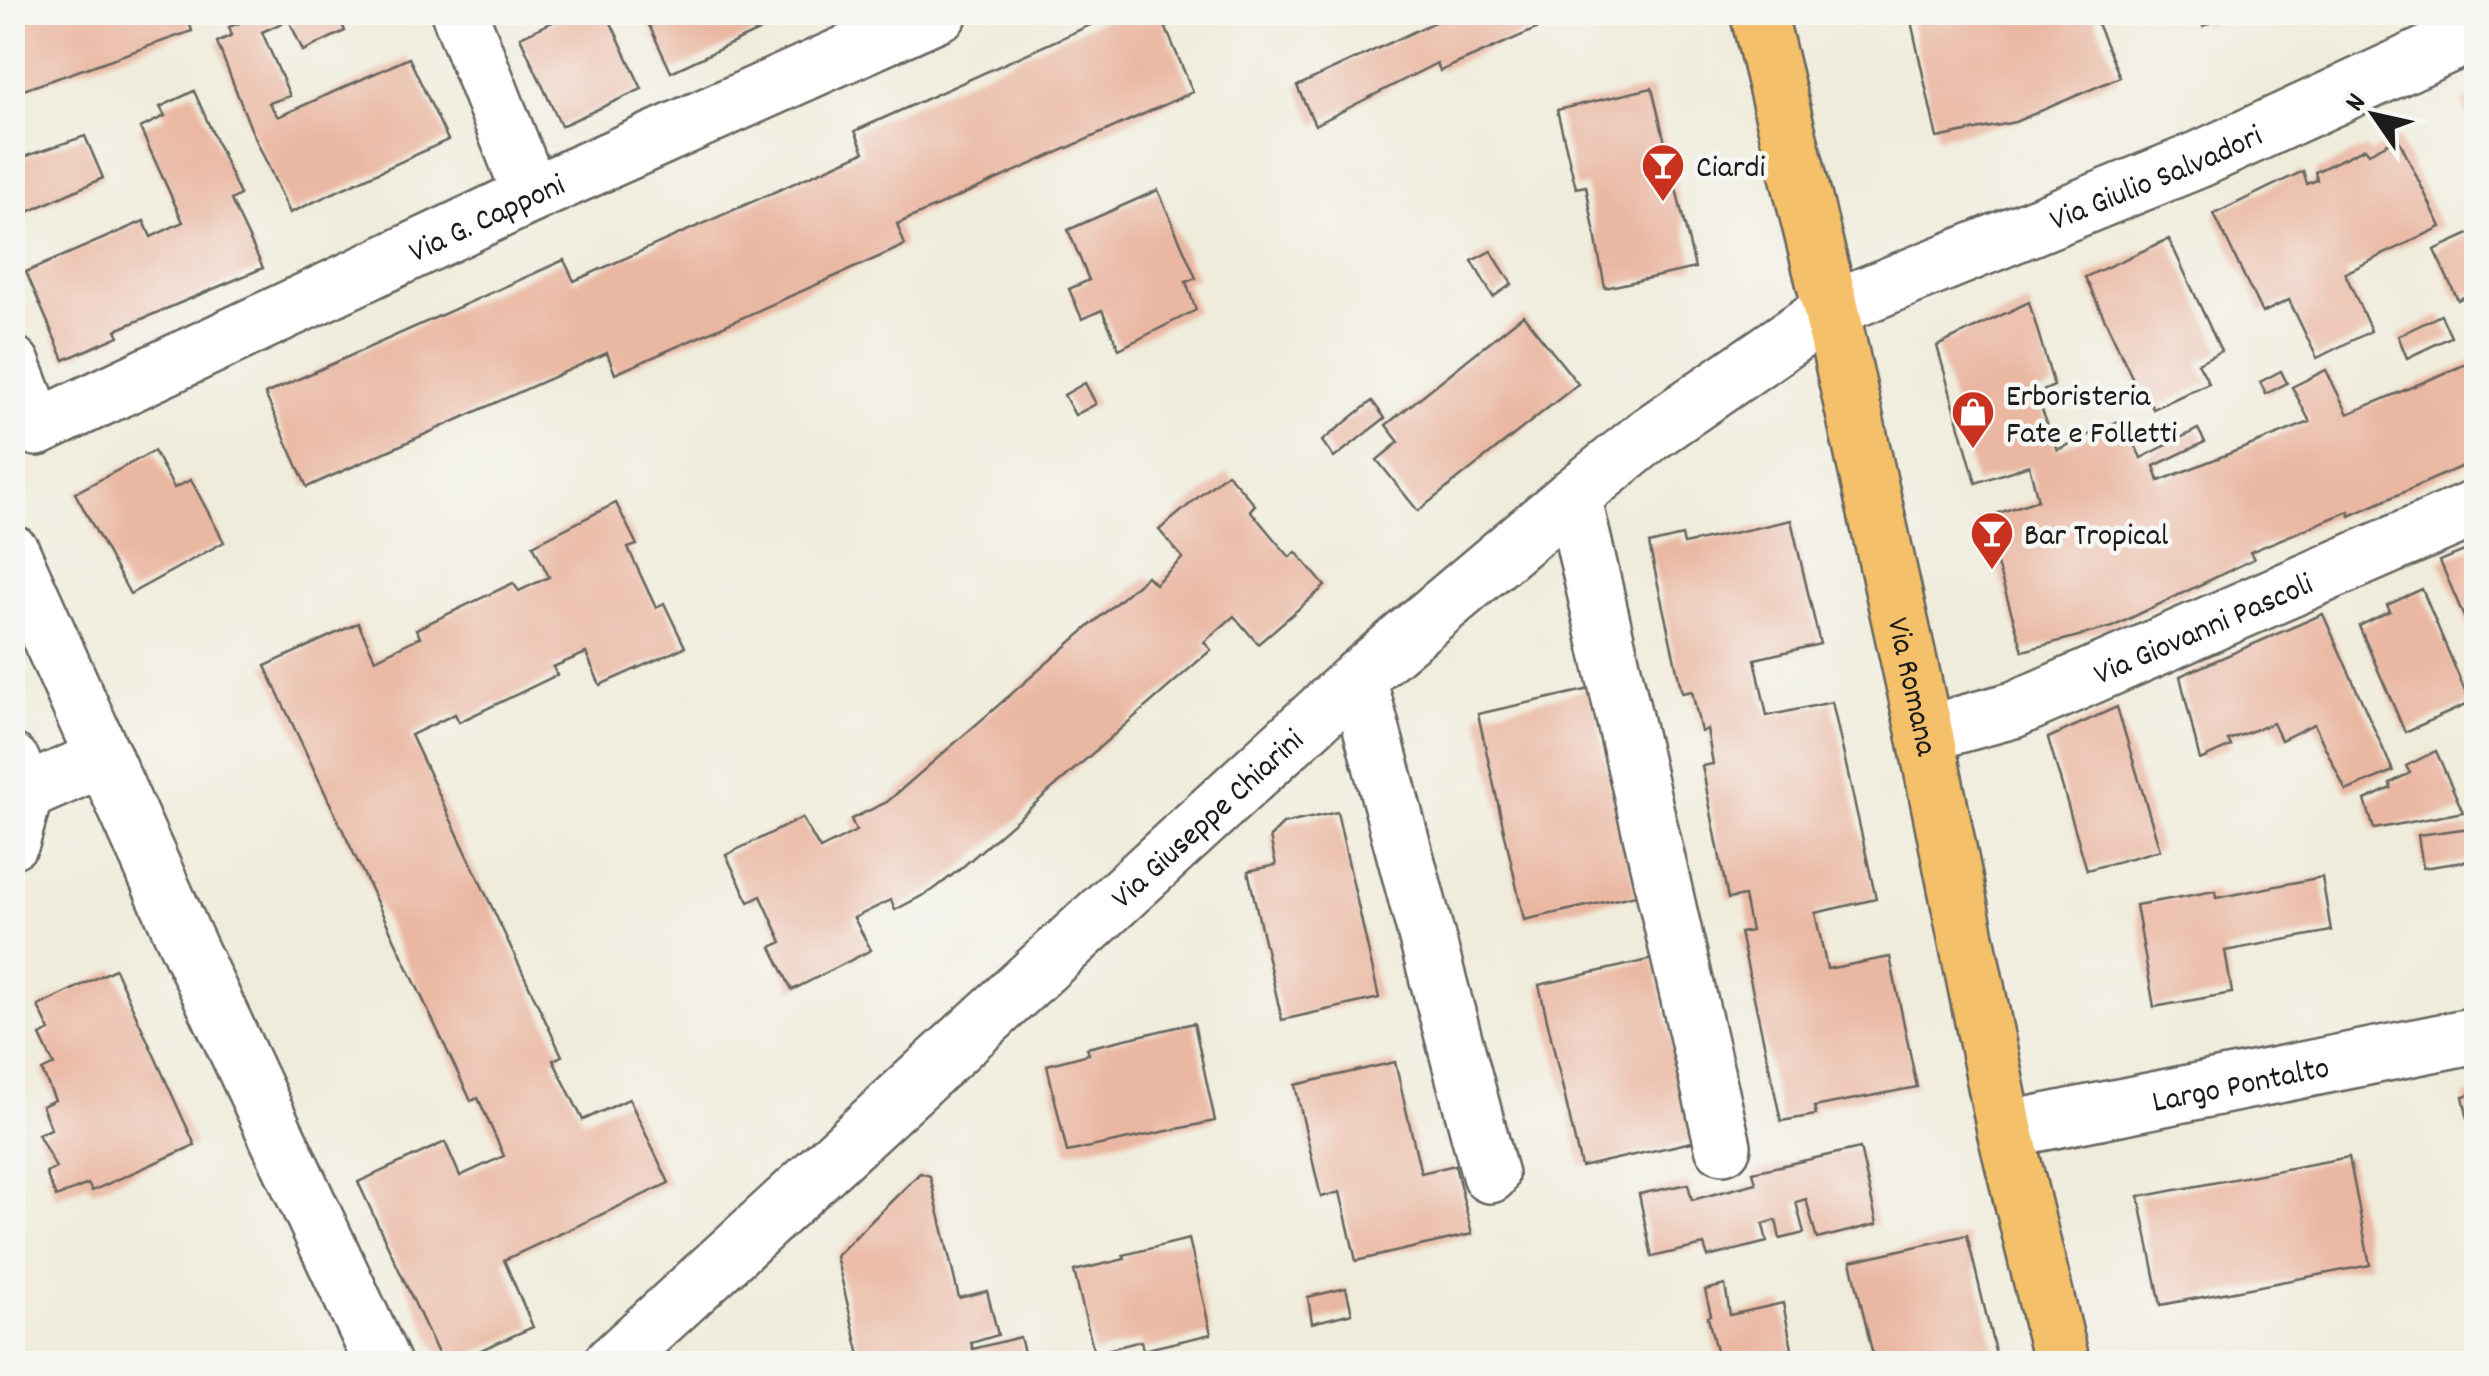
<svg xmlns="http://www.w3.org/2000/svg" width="2489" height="1376" font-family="Dekko,sans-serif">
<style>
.building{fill:#eab7a2}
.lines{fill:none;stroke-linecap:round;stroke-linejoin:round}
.minor-casing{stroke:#66655f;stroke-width:60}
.major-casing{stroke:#66655f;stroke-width:60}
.minor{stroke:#fff;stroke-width:55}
.major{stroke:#f4c16a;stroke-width:55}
.labels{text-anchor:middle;stroke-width:9;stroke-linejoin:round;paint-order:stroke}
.poi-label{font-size:32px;fill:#1c1c1c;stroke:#f6f6f2;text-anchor:start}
.street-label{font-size:32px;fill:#1c1c1c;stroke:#f6f6f2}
</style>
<rect width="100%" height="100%" fill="#f6f6f2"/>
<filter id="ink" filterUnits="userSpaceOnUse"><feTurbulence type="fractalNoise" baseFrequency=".01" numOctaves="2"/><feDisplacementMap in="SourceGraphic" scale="20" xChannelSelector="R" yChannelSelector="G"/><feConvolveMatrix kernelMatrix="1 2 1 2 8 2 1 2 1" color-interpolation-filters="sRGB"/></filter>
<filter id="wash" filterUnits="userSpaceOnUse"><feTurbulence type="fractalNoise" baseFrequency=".0048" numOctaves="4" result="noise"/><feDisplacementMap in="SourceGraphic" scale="40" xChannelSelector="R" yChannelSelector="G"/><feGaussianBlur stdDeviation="2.25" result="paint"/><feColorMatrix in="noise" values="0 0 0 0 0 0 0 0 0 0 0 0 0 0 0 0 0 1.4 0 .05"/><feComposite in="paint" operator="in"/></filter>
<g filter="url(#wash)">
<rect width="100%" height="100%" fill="#f0ecdb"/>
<g id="blocks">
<g class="building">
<path d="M12,12h174l6,19 -180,63z"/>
<path d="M246,12h32l4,11 -20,9 28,64 -21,7 9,14 131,-59 39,82 -158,73 -39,-84 -34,-87 15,-7 -3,-8 20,-8z"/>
<path d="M307,12h29l9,19 -42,20 -14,-31z"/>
<path d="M561,12h45l36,77 -81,37 -41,-89 43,-20z"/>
<path d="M643,12h156l-128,60z"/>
<path d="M1119,12h40l34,80 -296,132 8,21 -24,11 -266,118 -8,-21 -300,134 -42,-93 299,-134 10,21 290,-129 -9,-21z"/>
<path d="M1433,12h142l-135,59 -3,-8 -122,62 -18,-39 140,-65z"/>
<path d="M1909,12h94l1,6 21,-6h67l28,65 -105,45 -78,16z"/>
<path d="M2197,12h36l-30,14z"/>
<path d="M1652,88l43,180 -90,20 -19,-102 -10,2 -19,-78z"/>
<path d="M194,91l46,104 -9,5 32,68 -147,62 3,6 -55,24 -38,-88 118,-51 7,16 32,-15 -43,-94 25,-12 -5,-9z"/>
<path d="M2476,96v38l-14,-31z"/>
<path d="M85,136l18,42 -77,35 -14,-26v-26z"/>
<path d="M2398,138l43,89 -96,46 26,58 -54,27 -28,-58 -27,13 -48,-99 89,-43 4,13 10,-4 -2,-8 50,-24 4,5z"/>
<path d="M1158,190l38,88 -10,4 10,28 -77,39 -17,-39 -20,9 -13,-30 20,-9 -21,-50z"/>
<path d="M2476,231v59l-18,10 -24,-50z"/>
<path d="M2169,239l52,112 -23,12 11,20 -56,26 -10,-22 -5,3 -53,-113z"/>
<path d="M1491,251l21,33 -19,13 -21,-36z"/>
<path d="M2029,302l25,84 -18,8 21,56 66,-31 18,39 57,-29 7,13 -51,24 5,15 151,-59 -18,-35 34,-17 22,44 128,-54v100l-126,56 -1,-5 -99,41 4,7 -142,68 -89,24 -40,-133 55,-18 -9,-35 -53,18 -39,-137z"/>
<path d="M1523,315l55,69 -160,127 -41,-51 22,-18 -13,-17z"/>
<path d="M2441,315l10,22 -44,21 -9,-22z"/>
<path d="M2281,371l6,12 -21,11 -6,-12z"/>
<path d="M1085,383l11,21 -21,11 -11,-20z"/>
<path d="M1372,401l13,17 -51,40 -12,-17z"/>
<path d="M154,451l20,37 17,-8 33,62 -94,52 -55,-101z"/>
<path d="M1227,473l28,32 -5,5 24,29 16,18 6,-5 29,34 -67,58 -24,-28 -30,26 7,8 -252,220 -26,20 -38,20 -4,-10 -37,18 17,32 -79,40 -21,-43 11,-5 -21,-46 -12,6 -23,-47 76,-37 18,31 36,-18 -5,-12 36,-17 260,-226 8,8 28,-26 -24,-28z"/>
<path d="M616,503l21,42 -9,3 28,60 8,-5 21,44 -85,38 -14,-32 -33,14 4,8 -98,47 -4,-8 -44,21 151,321 -9,4 30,60 46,-21 40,84 -165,77 29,67 -84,37h-6l-85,-182 87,-40 15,34 44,-20 -26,-58 -7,3 -206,-435 93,-43 17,36 45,-22 -4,-8 97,-46 6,8 30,-14 -16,-32z"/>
<path d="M1791,520l29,124 -65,15 12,57 65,-14 44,197 -61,14 12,56 63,-12 27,130 -103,20 2,8 -35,6 -41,-188 11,-2 -7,-35 -16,3 -26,-133 11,-2 -6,-35 -6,3 -9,-41 -10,2 -33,-149 33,-8 2,8z"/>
<path d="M2476,546v99l-36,-84z"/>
<path d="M2422,589l48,114 -65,29 -46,-106 31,-15 -3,-6z"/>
<path d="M2323,614l70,157 -47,20 -32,-67 -33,16 -8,-17 -45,17 3,6 -31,14 -20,-84z"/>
<path d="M1590,689l46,206 -112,25 -46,-206z"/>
<path d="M2117,707l43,143 -73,20 -39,-132z"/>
<path d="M2436,751l27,61 -89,17 -9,-29 26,-12 -1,-5 20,-10 -4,-7z"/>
<path d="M1337,812l42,186 -97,22 -34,-149 28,-6 -6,-28 13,-13z"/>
<path d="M2470,828l6,32 -53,8 -5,-33z"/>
<path d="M2322,877l9,54 -106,20 7,42 -78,14 -18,-102 79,-14 1,7z"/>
<path d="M1653,959l43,182 -115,26 -42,-182z"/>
<path d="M115,969l80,176 -103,46 -4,-7 -32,13 -10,-24 10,-5 -18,-34 13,-5 -9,-23 13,-6 -13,-29 12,-6 -14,-29 10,-5 -12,-25z"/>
<path d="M1194,1023l21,98 -148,31 -20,-87 42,-11 -2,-6z"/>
<path d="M1395,1062l26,111 34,-8 17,69 -116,27 -16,-69 -19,5 -26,-112z"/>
<path d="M2476,1093v61h-1l-12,-58z"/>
<path d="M1860,1148l17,76 -60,15 -11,-40 -10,3 8,31 -24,6 -4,-19 -13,4 4,18 -59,15 -4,-12 -52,12 -13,-63 49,-10 4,16 64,-17 -3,-11z"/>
<path d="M2349,1157l21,108 -209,40 -22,-108z"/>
<path d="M920,1173l10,3 29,122 28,-7 11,44 -27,8 2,6 47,-12 7,27h-165l-26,-108z"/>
<path d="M1967,1235l31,129h-123l-24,-103z"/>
<path d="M1189,1239l22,95 -68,16 -2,-9 -47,12 -20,-82 51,-12 -2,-4z"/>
<path d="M1725,1285l5,30 53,-12 12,61h-76l-11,-47 3,-2 -6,-25z"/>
<path d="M1346,1288l6,25 -40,10 -4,-26z"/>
<path d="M1848,1354l2,10h-38v-2z"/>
</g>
</g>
</g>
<g filter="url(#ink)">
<use href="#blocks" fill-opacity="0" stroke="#66655f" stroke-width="2.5"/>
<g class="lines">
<g class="minor-casing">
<g id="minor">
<path d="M459,12l72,183"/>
<path id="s1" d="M12,364l25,64 494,-233 409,-183"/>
<path d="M1573,496l150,650"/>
<path d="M12,553l170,380 201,431"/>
<path d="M1358,678l132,497"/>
<path id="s2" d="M1925,734l88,-24 463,-202"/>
<path d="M12,762l13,31 79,-35"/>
<path d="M12,840l13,-47"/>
<path id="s3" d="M2005,1130l471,-95"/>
<path id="s4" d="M611,1364l747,-686 215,-182 77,-62 181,-125 367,-149 278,-128"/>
</g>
</g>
<g class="major-casing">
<g id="major">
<path id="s5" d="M1758,12l73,297 94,425 80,396 57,234"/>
</g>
</g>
<use href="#minor" class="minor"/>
<use href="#major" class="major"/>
</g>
</g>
<defs>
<g id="bar-pin" transform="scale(2.25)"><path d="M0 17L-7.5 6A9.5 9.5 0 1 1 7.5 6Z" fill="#c8321e" stroke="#f6f6f2"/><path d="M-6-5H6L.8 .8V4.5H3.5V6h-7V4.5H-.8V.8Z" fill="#fff"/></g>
<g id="shop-pin" transform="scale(2.25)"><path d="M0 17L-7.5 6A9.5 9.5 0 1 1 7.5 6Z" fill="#c8321e" stroke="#f6f6f2"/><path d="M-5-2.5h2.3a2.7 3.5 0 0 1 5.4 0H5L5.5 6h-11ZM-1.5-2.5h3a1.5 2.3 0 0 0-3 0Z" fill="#fff"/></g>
</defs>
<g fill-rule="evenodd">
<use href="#bar-pin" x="1663" y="165"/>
<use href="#shop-pin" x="1973" y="412"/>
<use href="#bar-pin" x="1992" y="533"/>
</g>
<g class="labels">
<g class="poi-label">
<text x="1696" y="176">Ciardi</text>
<text x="2006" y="405">Erboristeria<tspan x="2006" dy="37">Fate e Folletti</tspan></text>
<text x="2024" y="544">Bar Tropical</text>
</g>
<g class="street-label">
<text dy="11" stroke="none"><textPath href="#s4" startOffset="1965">Via Giulio Salvadori</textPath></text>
<text dy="11" stroke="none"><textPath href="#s1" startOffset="565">Via G. Capponi</textPath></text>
<text dy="11" stroke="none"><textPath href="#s2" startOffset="298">Via Giovanni Pascoli</textPath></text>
<text dy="11" stroke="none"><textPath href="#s5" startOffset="692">Via Romana</textPath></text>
<text dy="11" stroke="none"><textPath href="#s4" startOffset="808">Via Giuseppe Chiarini</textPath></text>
<text dy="11" stroke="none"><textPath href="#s3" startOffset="240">Largo Pontalto</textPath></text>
</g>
</g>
<rect width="2489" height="1376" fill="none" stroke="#f6f6f2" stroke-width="50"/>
<g transform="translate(2374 115) rotate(304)" stroke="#f6f6f2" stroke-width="8" paint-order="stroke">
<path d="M0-8L18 38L0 25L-18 38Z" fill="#1c1c1c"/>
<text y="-15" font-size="28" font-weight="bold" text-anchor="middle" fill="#1c1c1c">N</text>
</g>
</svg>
